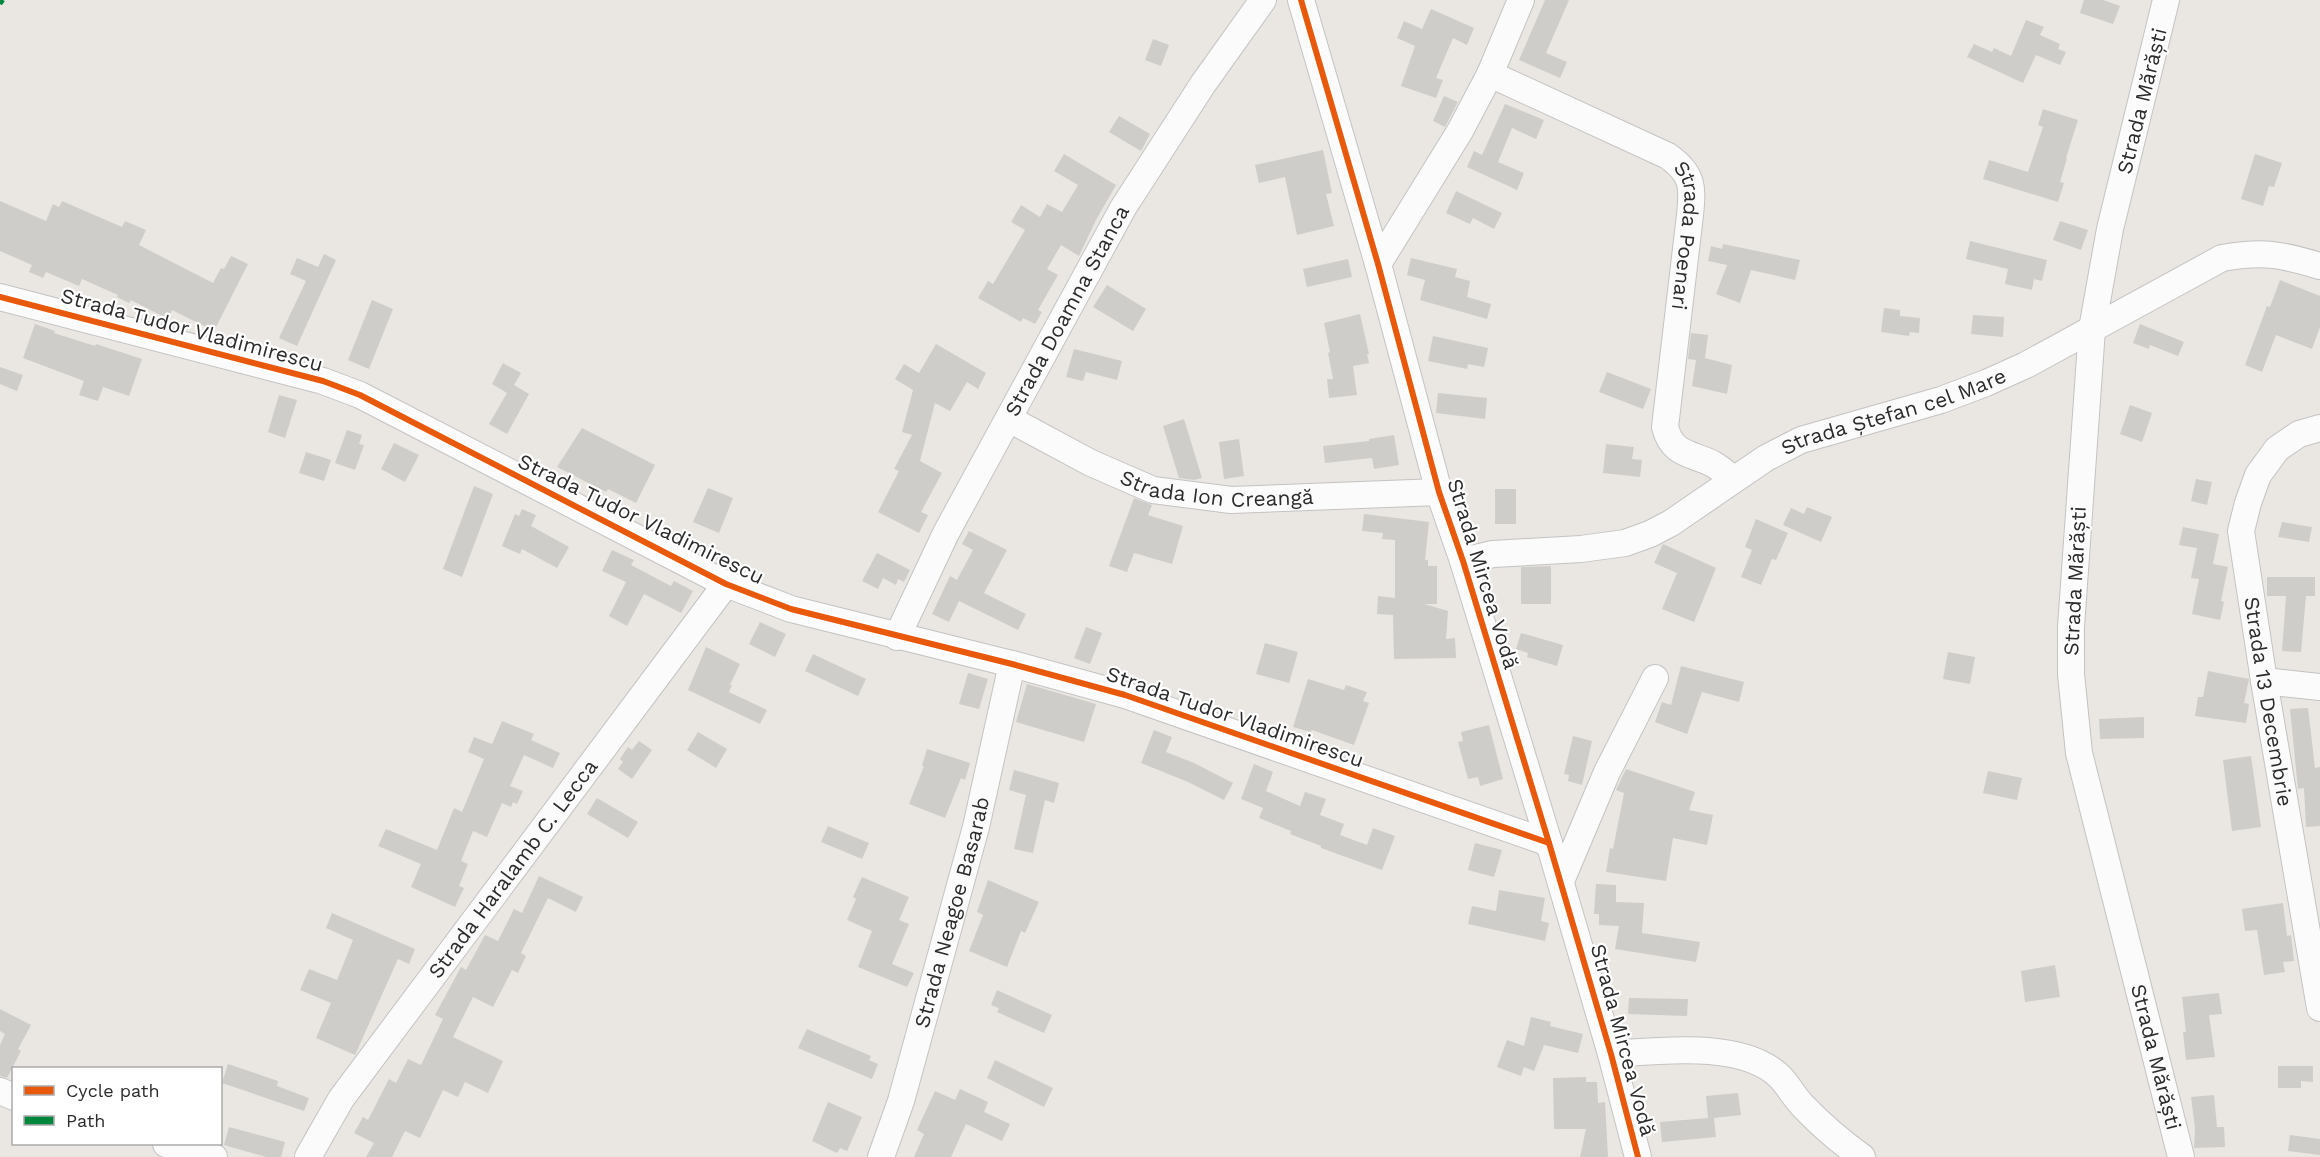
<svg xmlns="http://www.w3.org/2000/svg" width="2320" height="1157" font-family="'Work Sans',sans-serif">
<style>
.building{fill:#cfcdc9}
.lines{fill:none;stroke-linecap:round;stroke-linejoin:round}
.minor-casing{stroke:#c4c3c3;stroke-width:28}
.minor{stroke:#fcfbfb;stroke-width:26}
.quiet{stroke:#00873e;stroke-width:4.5;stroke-dasharray:9 4.5;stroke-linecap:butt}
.cycleway-casing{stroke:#fff;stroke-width:10}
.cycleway{stroke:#e8590c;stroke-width:6}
.labels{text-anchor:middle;stroke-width:4.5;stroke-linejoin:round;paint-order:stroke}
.street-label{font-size:21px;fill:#2c2c2c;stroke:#fff}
</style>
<rect width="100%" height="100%" fill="#eae7e2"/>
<g class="building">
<path d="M1545,0h24l-23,53 21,9 -7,16 -41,-18z"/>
<path d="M2084,0h19l17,6 -7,18 -33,-11z"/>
<path d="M1431,9l43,19 -7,17 -14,-7 -17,40 7,2 -7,18 -35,-12 14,-40 -18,-8 7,-17 18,8z"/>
<path d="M2026,20l18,7 -4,8 20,9 -2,5 8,3 -6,13 -24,-10 -13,28 -56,-26 7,-13 18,8 2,-4 17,8z"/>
<path d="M1153,39l16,6 -8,21 -16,-6z"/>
<path d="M1444,96l14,6 -13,25 -12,-6z"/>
<path d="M1505,104l39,16 -8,19 -24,-11 -14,34 26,11 -7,17 -50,-23 7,-16 8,4z"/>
<path d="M2043,109l35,11 -12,38h1l-7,24 4,1 -6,19 -75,-23 6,-19 39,12 15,-45 -5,-2z"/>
<path d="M1119,116l31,18 -9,17 -32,-19z"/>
<path d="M1323,150l9,43 -6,1 8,32 -37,9 -12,-58 -26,6 -4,-18z"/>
<path d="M1064,154l52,31 -20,35 -17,36 -18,-11 -14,24 11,6 -20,35 4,2 -7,12 -12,-6 -2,4 -43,-24 10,-17 5,3 32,-54 -14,-8 10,-17 19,12 7,-13 15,8 16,-27 -24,-14z"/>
<path d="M2255,154l27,9 -8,24 -5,-1 -6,20 -22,-7z"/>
<path d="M1456,191l46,22 -8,16 -21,-11 -3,6 -24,-11z"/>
<path d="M0,201l46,20 7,-17 6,3 3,-6 60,26 3,-6 21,9 -7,15 74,38 8,-15 3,1 7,-13 17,8 -34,67 -42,-21 -4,9 -37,-19 -2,3 -12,-6 1,-2 -36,-16 -3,7 -33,-14 -3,6 -14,-6 3,-7 -32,-14z"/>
<path d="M2060,221l28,9 -7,20 -28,-10z"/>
<path d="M1970,241l77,19 -5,21 -8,-2 -2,11 -27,-6 3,-15 -42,-10z"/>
<path d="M1723,244l77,16 -5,20 -44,-10 -11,33 -24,-9 11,-29 -19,-4 3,-15 11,3z"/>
<path d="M324,254l12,6 -39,86 -18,-8 27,-57 -16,-7 7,-16 21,9z"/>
<path d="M1411,258l46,11 -2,8 15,4 -3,16 24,7 -4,15 -67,-19 5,-20 -18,-5z"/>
<path d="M1348,259l4,18 -45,10 -4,-18z"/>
<path d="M2280,280l40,16v31l-8,22 -36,-14 -14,37 -17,-7 22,-59 3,1z"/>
<path d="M1107,285l39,24 -13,22 -40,-24z"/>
<path d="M372,300l21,9 -24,60 -21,-9z"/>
<path d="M1884,308l16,2v6l20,2 -1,15 -9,-1 -1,4 -28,-4z"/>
<path d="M1360,314l9,40h-2l2,9 -16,3 4,29 -28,3 -2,-19h6l-5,-26 2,-1 -6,-29z"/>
<path d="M1973,315l31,2 -1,20 -32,-3z"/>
<path d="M35,324l20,7 -1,2 41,13 1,-2 46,15 -13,37 -26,-9 -5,14 -19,-6 5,-14 -61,-23z"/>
<path d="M2140,324l44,18 -6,14 -28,-11 -1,4 -16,-6z"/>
<path d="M1691,333l17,2 -3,23 27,7 -5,29 -35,-8 4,-26 -8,-1z"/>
<path d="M1433,336l55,12 -4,19 -16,-3 -1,5 -39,-8z"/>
<path d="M936,344l50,29 -8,16 -11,-7 -17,29 -15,-8 -15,58 22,12 -21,39 7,3 -9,18 -41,-21 21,-41 -5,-2 18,-34 -10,-3 11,-42 -18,-11 9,-15 15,9z"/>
<path d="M1074,349l48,12 -5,19 -31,-8 -3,9 -17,-4z"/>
<path d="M503,363l18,10 -7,12 15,9 -22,40 -18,-10 18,-31 -15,-9z"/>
<path d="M0,367l23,8 -6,16 -17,-7z"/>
<path d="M1607,372l44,17 -8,20 -44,-17z"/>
<path d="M1438,393l49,5 -2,21 -49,-6z"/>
<path d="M279,395l18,5 -12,38 -17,-6z"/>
<path d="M2130,405l22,8 -10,29 -22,-8z"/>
<path d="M1184,419l18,59 -8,2 -15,-2 -16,-52z"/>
<path d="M582,428l73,37 -19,38 -28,-14 -2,3 -49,-25z"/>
<path d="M347,430l15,5 -3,9 5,1 -9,25 -20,-7z"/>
<path d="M1394,435l5,30 -25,4 -2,-11 -47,5 -2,-17 46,-5v-2z"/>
<path d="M1239,439l5,37 -20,3 -5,-37z"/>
<path d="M394,443l25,12 -14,27 -24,-13z"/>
<path d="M1606,444l28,3 -2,12 10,1 -2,17 -37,-4z"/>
<path d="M306,452l25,8 -7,21 -25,-8z"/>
<path d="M2196,479l16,3 -5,23 -16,-4z"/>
<path d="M474,486l19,8 -31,83 -19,-8z"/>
<path d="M708,488l25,10 -14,35 -26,-11z"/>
<rect x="1495" y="489" width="21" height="35"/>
<path d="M1134,498l18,7 -4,10 35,11 -11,38 -38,-11 -7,19 -18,-6z"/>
<path d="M1807,507l25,10 -11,25 -38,-17 8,-17 13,6z"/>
<path d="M522,509l14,6 -5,11 38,21 -12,21 -35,-19 -2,5 -18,-8 13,-32 4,2z"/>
<path d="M1364,514l65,8 -4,38h3v6h9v38h-13l24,7 -2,28 9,-1 1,20 -62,1 -1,-44 -16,-1 1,-18 17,2v-58l-13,-1 1,-6 -21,-2z"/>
<path d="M1756,519l32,14 -12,27 -4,-1 -11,26 -20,-8 11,-27 -7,-3z"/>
<path d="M2282,522l30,5 -3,15 -31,-5z"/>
<path d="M2183,527l36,7 -6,30 15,3 -7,34 3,1 -4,18 -28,-6 7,-35 -8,-1 6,-30 -18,-3z"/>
<path d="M969,531l38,19 -23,43 42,21 -8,16 -59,-29 -10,21 -17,-8 18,-38 7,4 16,-30 -11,-6z"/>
<path d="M1663,544l53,24 -22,54 -32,-13 15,-36 -23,-10z"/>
<path d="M612,550l22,10 -3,5 40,21 3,-5 19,10 -12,22 -37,-19 -17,32 -18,-10 17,-34 -24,-11z"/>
<path d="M877,553l33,17 -6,12 -6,-3 -2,6 -13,-7 -5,11 -16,-8z"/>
<path d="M1551,566v38h-30v-37z"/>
<path d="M2267,577h48v19h-9l-5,56 -19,-1 4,-55h-19z"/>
<path d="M760,622l26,12 -11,23 -26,-13z"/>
<path d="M1086,627l16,6 -12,31 -16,-6z"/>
<path d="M1521,633l42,12 -6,21 -30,-9 1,-4 -12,-4z"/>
<path d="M1265,643l33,9 -9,31 -33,-9z"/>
<path d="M706,647l34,17 -10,21h2l-3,7 38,18 -7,14 -72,-34z"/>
<path d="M1948,652l27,5 -5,27 -27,-5z"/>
<path d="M813,654l53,25 -8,17 -53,-25z"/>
<path d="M1681,666l63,16 -5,20 -37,-10 -15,42 -32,-12 7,-20 9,3z"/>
<path d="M2208,671l41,8 -5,24 5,1 -3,19 -51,-7 3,-19h5z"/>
<path d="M968,673l20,6 -9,30 -20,-5z"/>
<path d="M1308,679l36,11 2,-5 21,7 -4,9 6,2 -15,42 -42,-15 -1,2 -18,-5z"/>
<path d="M1027,684l69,20 -12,38 -68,-20z"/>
<path d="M2308,708l7,60 5,-1v59l-14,1 -2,-39 -6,1 -8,-80z"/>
<path d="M2144,717v21l-44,1 -1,-20z"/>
<path d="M502,721l32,13 -3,6 29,13 -7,15 -29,-13 -14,31 13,5 -6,13 -4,-2 -2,5 -9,-4 -15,34 -14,-6 -12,30 7,3 -9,22 5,2 -9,19 -44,-20 10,-23 -43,-18 8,-17 51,21 17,-42 8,4 22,-53 -16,-7 6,-15 18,7z"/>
<path d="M1489,725l14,54 -23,7 -2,-9 -10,2 -10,-37 5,-1 -2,-9z"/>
<path d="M1154,730l18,7 -6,15 28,11 39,20 -9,17 -36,-18 -47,-19z"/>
<path d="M698,732l29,17 -11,19 -29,-18z"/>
<path d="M1573,736l19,5 -10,44 -14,-4 1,-6 -5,-1z"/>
<path d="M639,741l13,9 -20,29 -14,-10 5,-7 -3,-3 8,-12 4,3z"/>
<path d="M927,749l43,14 -5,17 -4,-2 -16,40 -36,-14 15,-38h-2z"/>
<path d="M2251,756l10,71 -29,4 -9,-71z"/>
<path d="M1254,764l19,8 -7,19 34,15 5,-14 21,7 -6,16 24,9 -4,11 27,10 6,-17 22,8 -13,34 -61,-22v-2l-31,-12 1,-3 -32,-13 4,-10 -22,-9z"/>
<path d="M1626,769l69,23 -6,18 24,5 -6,30 -34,-7 -7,43 -60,-9 4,-24 3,1 11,-56 -8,-3z"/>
<path d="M1014,770l45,13 -5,20 -9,-3 -12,53 -19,-4 12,-54 -17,-5z"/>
<path d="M1988,771l34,7 -5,22 -34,-7z"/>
<path d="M597,798l41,24 -10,16 -41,-24z"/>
<path d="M828,826l41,17 -7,16 -41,-17z"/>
<path d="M1475,843l27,7 -8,27 -26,-7z"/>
<path d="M539,876l44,21 -7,15 -28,-14 -27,55 5,3 -8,17 -6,-3 -19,37 -20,-10 -20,40 50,24 -15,32 -23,-11 -7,15 -15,-7 -23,48 -15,-7 -13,26h-26l8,-14 -20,-10 9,-16 5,3 21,-41 7,4 12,-24 13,6 22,-46 -8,-4 26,-48 5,3 19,-35 13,6 16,-32 8,4z"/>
<path d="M862,877l47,20 -10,23 10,4 -17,40 22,9 -7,14 -49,-20 14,-36 -25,-11 9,-21 -3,-2z"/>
<path d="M988,880l51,22 -14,31 -4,-2 -14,36 -38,-16 14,-36 -6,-3z"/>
<path d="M1596,884l20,1v17l28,1 -2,30 58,9 -4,20 -81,-13 4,-23 -20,-1v-11h-5z"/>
<path d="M1499,890l46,8 -4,23 8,2 -4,18 -77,-17 4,-18 24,5z"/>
<path d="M2283,903l4,33 4,-1 3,26 -11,1 2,10 -21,3 -7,-45 -12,1 -3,-22z"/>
<path d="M332,913l83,36 -6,15 -11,-5 -43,96 -39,-17 15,-35 -31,-13 9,-21 28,11 16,-40 -27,-12z"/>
<path d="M2055,965l5,32 -35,5 -4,-31z"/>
<path d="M997,990l55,25 -8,18 -47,-21 2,-4 -8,-3z"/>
<path d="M2219,993l3,21 -13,1 6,42 -29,3 -3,-28h3l-4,-35z"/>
<path d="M1629,998l59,1 -1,17 -59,-2z"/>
<path d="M0,1009l31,16 -13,24 3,2 -14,27 -7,-2v-31l5,-11 -5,-3z"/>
<path d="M1531,1017l20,5 -1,4 33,8 -5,19 -34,-8 -10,26 -10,-4 -3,9 -24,-9 10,-27 17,6z"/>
<path d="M807,1029l64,27 -2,4 9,4 -6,15 -74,-31z"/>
<path d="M995,1060l58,28 -9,19 -57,-29z"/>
<path d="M228,1064l50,17 -1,5 32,12 -5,13 -82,-28z"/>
<path d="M2278,1066h35v16l-12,-1v7h-23z"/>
<path d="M1586,1077v5h11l1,21 7,-1 3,55h-28l6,-28h-32l-1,-51z"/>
<path d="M960,1089l28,13 -4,10 26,12 -8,17 -36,-17 -15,33h-37l10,-23 -7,-4 18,-39 20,9z"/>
<path d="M1738,1093l3,22 -27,3 2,19 -54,5 -2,-20 48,-4 -2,-22z"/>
<path d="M2214,1095l3,32h7l1,20 -31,1 1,-20 -4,-31z"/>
<path d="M828,1102l34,15 -15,34 -7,-3 -3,5 -25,-12z"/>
<path d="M229,1127l56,15 -4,15h-15l-42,-12z"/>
<path d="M2290,1135l30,4v16l-32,-4z"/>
</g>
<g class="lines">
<g class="minor-casing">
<g id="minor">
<path d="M1301,0l77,264 61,228 24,69 86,282 62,211 27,103"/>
<path id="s1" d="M2166,0l-56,229 -18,100 -21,298v47l8,79 102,404"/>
<path id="s2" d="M1490,74l178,82c25,18 25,30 22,59l-25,212c7,28 26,26 48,37 7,4 14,10 20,15"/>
<path d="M1378,264l82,-133 30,-57 31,-74"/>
<path d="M0,297l323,84 37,14 366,189 65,25 221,55 113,31 424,148"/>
<path id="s3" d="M1009,419l82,44 62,27 78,10 208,-8"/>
<path id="s4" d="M2320,428l-21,6 -22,15 -19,26 -10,28 -7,28 23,150 56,327"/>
<path id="s5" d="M1463,561l30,-7 88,-5 44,-6 25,-9 21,-11 95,-65 35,-18 140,-40 45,-17 40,-18 196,-107c42,-7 58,-4 98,8"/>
<path id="s6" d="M897,637l49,-104 177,-325 80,-124 60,-84"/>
<path d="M2264,681l56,6"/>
<path d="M1561,881l46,-109 48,-94"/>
<path d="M1611,1054c48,-3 132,-14 169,23 9,9 14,20 23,29 18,19 38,36 59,51"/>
<path d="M0,1091l14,6"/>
<path d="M166,1144l48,13"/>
<path id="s7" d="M308,1157l33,-58 385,-515"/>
<path id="s8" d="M881,1157l20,-56 75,-274 36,-163"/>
</g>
</g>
<use href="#minor" class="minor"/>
<path class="quiet" d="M0,4l3,-4"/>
<g class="cycleway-casing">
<g id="cycleway">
<path d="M1301,0l77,264 61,228 24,69 86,282 62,211 27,103"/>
<path d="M0,297l323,84 37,14 366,189 65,25 221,55 113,31 424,148"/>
</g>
</g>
<use href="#cycleway" class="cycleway"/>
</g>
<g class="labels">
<g class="street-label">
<text transform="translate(2142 101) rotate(-76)" y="7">Strada Mărăști</text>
<text dy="7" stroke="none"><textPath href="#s2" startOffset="284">Strada Poenari</textPath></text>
<text dy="7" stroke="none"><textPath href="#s6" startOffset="368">Strada Doamna Stanca</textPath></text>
<text transform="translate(192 330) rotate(15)" y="7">Strada Tudor Vladimirescu</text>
<text dy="7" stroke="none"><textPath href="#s5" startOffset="465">Strada Ștefan cel Mare</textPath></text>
<text dy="7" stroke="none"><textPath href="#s3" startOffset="224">Strada Ion Creangă</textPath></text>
<text transform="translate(641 519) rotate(26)" y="7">Strada Tudor Vladimirescu</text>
<text transform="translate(1483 574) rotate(73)" y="7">Strada Mircea Vodă</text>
<text transform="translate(2075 581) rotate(-87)" y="7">Strada Mărăști</text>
<text dy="7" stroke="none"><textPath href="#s4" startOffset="312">Strada 13 Decembrie</textPath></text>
<text transform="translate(1235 717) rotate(19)" y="7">Strada Tudor Vladimirescu</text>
<text dy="7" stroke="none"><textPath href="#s7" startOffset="354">Strada Haralamb C. Lecca</textPath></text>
<text dy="7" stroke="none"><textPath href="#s8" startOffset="255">Strada Neagoe Basarab</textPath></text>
<text transform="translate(1623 1040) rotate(75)" y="7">Strada Mircea Vodă</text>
<text dy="7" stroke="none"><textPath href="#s1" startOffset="1076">Strada Mărăști</textPath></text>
</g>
</g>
<rect x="12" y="1067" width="210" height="78" fill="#ffffff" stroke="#ababab" stroke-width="1.5"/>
<rect x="24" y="1086" width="30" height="9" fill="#e8590c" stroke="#ababab" stroke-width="1.5"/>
<text x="66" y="1097" font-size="18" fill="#2c2c2c">Cycle path</text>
<rect x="24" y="1116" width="30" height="9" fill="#00873e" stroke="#ababab" stroke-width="1.5"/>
<text x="66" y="1127" font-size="18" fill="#2c2c2c">Path</text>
</svg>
